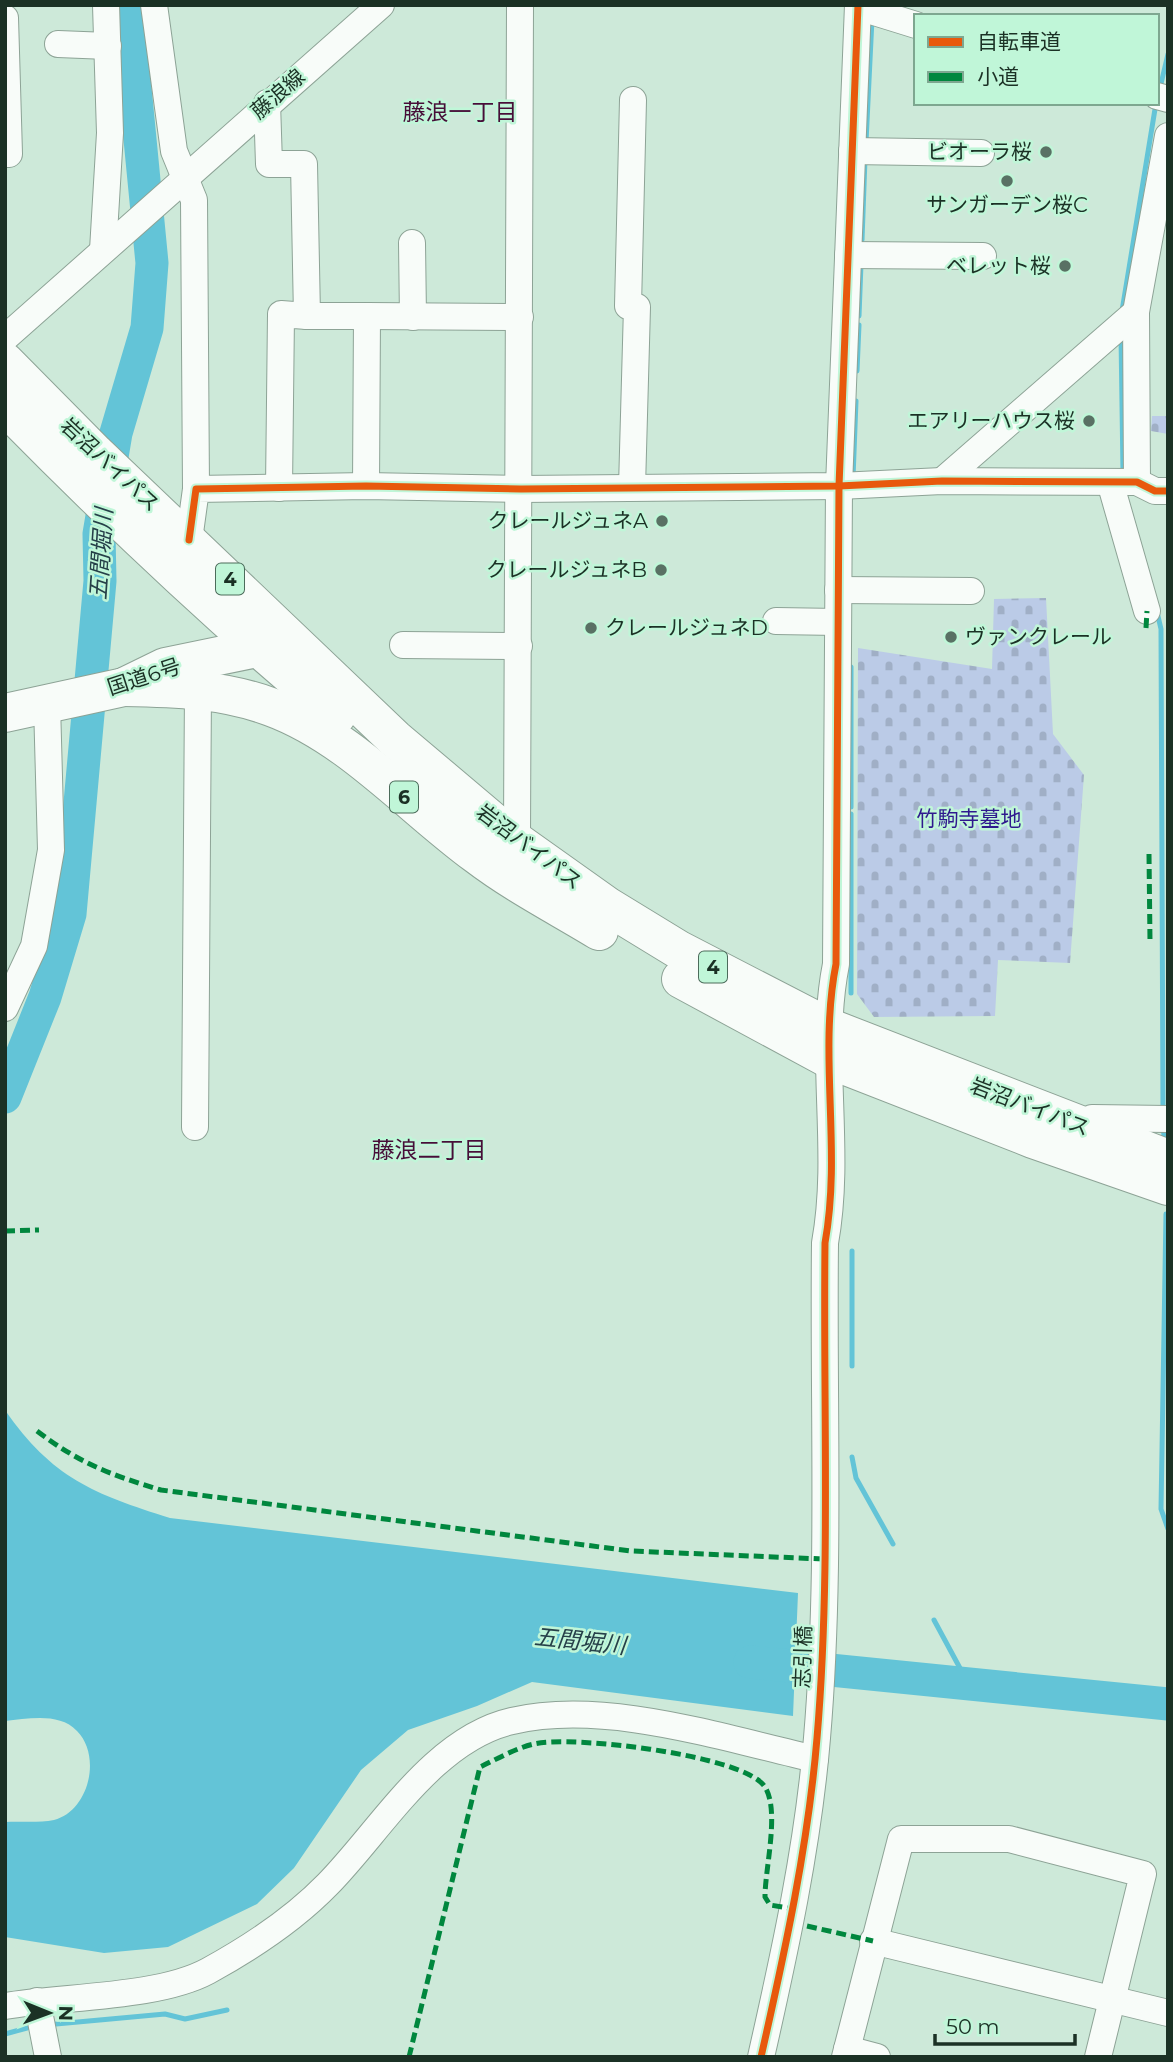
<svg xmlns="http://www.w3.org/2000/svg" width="1173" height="2062" font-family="Montserrat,'Noto Sans JP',sans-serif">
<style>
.cemetery{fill:url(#cemetery-stones)}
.water{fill:#63c4d7}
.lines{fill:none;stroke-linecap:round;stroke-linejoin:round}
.stream{stroke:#63c4d7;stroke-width:5}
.river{stroke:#63c4d7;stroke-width:33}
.minor-casing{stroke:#8da396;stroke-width:28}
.highway-casing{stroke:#8da396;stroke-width:40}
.minor{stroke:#f8fcf9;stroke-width:26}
.highway{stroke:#f8fcf9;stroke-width:38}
.quiet{stroke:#00873e;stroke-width:5;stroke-dasharray:10 5;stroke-linecap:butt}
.cycleway-casing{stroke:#c0f6d8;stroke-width:11}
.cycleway{stroke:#e8590c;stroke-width:7}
.poi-dot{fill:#597164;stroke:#c0f6d8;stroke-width:2.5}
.labels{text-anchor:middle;stroke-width:5;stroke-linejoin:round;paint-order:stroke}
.shield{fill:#c0f6d8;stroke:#4c6c5b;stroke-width:2}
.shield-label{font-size:19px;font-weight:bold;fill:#1b3125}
.street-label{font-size:21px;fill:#1b3125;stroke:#c0f6d8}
.poi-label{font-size:21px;fill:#1b3125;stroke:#c0f6d8;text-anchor:end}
.park-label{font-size:21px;fill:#2f198e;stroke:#c0f6d8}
.neighbourhood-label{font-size:23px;fill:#470e38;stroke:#c0f6d8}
.water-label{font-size:23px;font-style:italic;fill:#264049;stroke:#c0f6d8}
</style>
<defs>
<pattern id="cemetery-stones" width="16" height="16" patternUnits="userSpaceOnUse" patternTransform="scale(1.75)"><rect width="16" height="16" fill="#bbcbe7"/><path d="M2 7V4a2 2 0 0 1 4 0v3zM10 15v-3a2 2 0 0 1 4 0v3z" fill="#a0afc6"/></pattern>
</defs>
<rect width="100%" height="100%" fill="#cde9d9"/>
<g class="cemetery">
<path d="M1152,416h16v18l-17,-3z"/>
<path d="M1046,598l7,136 31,41 -14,188 -72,-3 -3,56 -121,1 -17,-23 1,-346 134,21 2,-70z"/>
</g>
<path class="water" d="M5,1410c47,68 89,84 165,108l628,75 -5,123 -261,-34 -55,24 -69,24 -47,40 -67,98 -37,36 -89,43 -64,6 -99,-16v-115c15,-1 34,1 49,-2 35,-9 48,-64 23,-89 -18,-19 -49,-12 -72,-10z"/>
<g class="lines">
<g class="stream">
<path d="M1160,88l8,-34"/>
<path d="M866,142l6,-123"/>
<path d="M862,240l3,-81"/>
<path d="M1122,311l34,-208"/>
<path d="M859,316l2,-52"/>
<path d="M1121,336l2,137"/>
<path d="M857,371l2,-46"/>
<path d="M853,478l3,-77"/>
<path d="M1157,612l4,17 2,483"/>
<path d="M851,807v-140"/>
<path d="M851,993v-179"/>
<path d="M1163,1125l1,11"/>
<path d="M1166,1214l-5,295 7,20"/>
<path d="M852,1366v-115"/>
<path d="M852,1457l4,21 37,66"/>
<path d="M934,1620l34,63"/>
<path d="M56,2024l109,-10 20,5 42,-9"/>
<path d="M5,2034l22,-6"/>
</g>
<g class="river">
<path d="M5,1097l40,-100 25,-83 30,-333 -1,-47 17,-101 31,-105 5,-65 -25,-258"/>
<path d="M750,1662l418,42"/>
</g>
<g class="minor-casing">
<g id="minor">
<path d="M154,5l20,146 20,49 2,289"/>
<path d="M858,7l58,18"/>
<path d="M5,18l4,136h-4"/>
<path d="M58,44l50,2"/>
<path d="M1157,96l11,3"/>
<path d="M267,103l2,61h35l3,152 -26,-2 -2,174"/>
<path d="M852,151l129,2"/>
<path d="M412,243l1,74"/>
<path d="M103,250l7,-117 -4,-128"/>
<path d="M848,255l135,1"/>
<path d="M307,316h60l-1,170"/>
<path d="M367,316l153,1"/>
<path d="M5,338l376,-333"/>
<path d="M942,481l194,-169"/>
<path d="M1110,482l37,129"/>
<path d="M1137,482l-1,-170 32,-176"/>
<path d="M632,487l5,-180 -9,-1 5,-206"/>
<path d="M189,540l7,-51 170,-3 155,3 318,-3 103,-5 195,1 18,9h13"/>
<path d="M838,590l133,1"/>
<path d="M776,621l62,1"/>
<path d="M403,645l116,1"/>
<path d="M517,842l3,-837"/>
<path d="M5,1008l29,-62 17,-96 -4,-146"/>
<path d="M1084,1125l8,-7 76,1"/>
<path d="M195,1127l3,-437"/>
<path d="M873,1941l295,72"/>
<path d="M37,2001l11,56"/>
<path d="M5,2006c59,-10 153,-8 203,-35 42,-23 87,-53 120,-87 53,-54 105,-145 184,-163 93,-22 210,17 303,38"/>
<path d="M847,2049l30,8"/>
<path d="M761,2057c24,-106 47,-211 56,-319 14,-164 6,-330 8,-495 17,-94 -7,-188 11,-279l3,-478 19,-481"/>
<path d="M845,2057l56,-218h108l134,35 -45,183"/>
</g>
</g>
<g class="highway-casing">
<g id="highway">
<path d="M5,362l90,91 300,286 122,103 90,64 72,44 151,78 338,131"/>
<path d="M5,406c106,108 216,212 332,309"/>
<path d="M124,687c50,1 99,2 147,20 79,29 139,99 206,148 38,29 81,51 122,76"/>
<path d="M5,713l119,-26 41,-20 92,-19h18"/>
<path d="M681,979l150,81 202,79 135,47"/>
</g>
</g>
<use href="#minor" class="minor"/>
<use href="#highway" class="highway"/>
<g class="quiet">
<path d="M1146,628l1,-17"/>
<path d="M1149,854l1,87"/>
<path d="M5,1231l34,-1"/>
<path d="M37,1431c42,32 74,44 124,59l470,61 192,8"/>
<path d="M807,1926l66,15"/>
<path d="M409,2057l71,-290c17,-8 36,-19 54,-23 38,-9 211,11 231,43 15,24 0,81 0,110l5,8 24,4"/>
</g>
<g class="cycleway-casing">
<g id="cycleway">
<path d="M189,540l7,-51 170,-3 155,3 318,-3 103,-5 195,1 18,9h13"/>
<path d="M761,2057c24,-106 47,-211 56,-319 14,-164 6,-330 8,-495 17,-94 -7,-188 11,-279l3,-478 19,-481"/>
</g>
</g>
<use href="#cycleway" class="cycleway"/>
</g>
<g class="poi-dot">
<circle cx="1046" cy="152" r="7"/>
<circle cx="1007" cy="181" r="7"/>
<circle cx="1065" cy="266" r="7"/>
<circle cx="1089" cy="421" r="7"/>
<circle cx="662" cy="521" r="7"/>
<circle cx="661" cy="570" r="7"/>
<circle cx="591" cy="628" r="7"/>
<circle cx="951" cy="637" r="7"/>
</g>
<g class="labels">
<g class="shield">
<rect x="216" y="563.5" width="28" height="31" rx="5"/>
<rect x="390" y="781.5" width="28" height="31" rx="5"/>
<rect x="699" y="951.5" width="28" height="31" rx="5"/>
</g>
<g class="shield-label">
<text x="230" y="586">4</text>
<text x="404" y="804">6</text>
<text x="713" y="974">4</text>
</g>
<g class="street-label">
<text transform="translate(278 94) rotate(-41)" y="7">藤浪線</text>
<text transform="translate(110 465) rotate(43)" y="7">岩沼バイパス</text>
<text transform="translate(144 677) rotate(-18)" y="7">国道6号</text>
<text transform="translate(529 847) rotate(37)" y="7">岩沼バイパス</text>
<text transform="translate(1030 1107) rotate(21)" y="7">岩沼バイパス</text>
<text transform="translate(803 1657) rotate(-88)" y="7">志引橋</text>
</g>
<g class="poi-label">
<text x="1032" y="159">ビオーラ桜</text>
<text x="1007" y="212" text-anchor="middle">サンガーデン桜C</text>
<text x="1051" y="273">ベレット桜</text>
<text x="1075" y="428">エアリーハウス桜</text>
<text x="648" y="528">クレールジュネA</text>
<text x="647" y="577">クレールジュネB</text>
<text x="605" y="635" text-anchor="start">クレールジュネD</text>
<text x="965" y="644" text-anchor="start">ヴァンクレール</text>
</g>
<g class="park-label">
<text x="969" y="826">竹駒寺墓地</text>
</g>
<g class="neighbourhood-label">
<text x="460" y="120">藤浪一丁目</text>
<text x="429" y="1158">藤浪二丁目</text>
</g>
<g class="water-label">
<text transform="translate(101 554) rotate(-86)" y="8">五間堀川</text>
<text transform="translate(580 1641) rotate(6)" y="8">五間堀川</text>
</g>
</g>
<rect width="1173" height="2062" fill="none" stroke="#1b3125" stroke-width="14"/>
<rect x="914" y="14" width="245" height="91" fill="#c0f6d8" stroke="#7ea790" stroke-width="2"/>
<rect x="928" y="37" width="35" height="10" fill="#e8590c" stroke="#7ea790" stroke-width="2"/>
<text x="977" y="49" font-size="21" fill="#1b3125">自転車道</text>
<rect x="928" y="72" width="35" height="10" fill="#00873e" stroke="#7ea790" stroke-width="2"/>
<text x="977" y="84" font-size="21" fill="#1b3125">小道</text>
<g transform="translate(49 2013) rotate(91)" stroke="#c0f6d8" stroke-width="5" paint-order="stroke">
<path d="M0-5L12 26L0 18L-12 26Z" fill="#1b3125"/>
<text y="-10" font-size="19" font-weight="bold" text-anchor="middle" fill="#1b3125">N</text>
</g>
<path d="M935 2034v10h140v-10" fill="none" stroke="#1b3125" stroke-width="3.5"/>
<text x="946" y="2034" font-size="21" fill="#1b3125" stroke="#c0f6d8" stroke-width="5" paint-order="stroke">50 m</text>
</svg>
